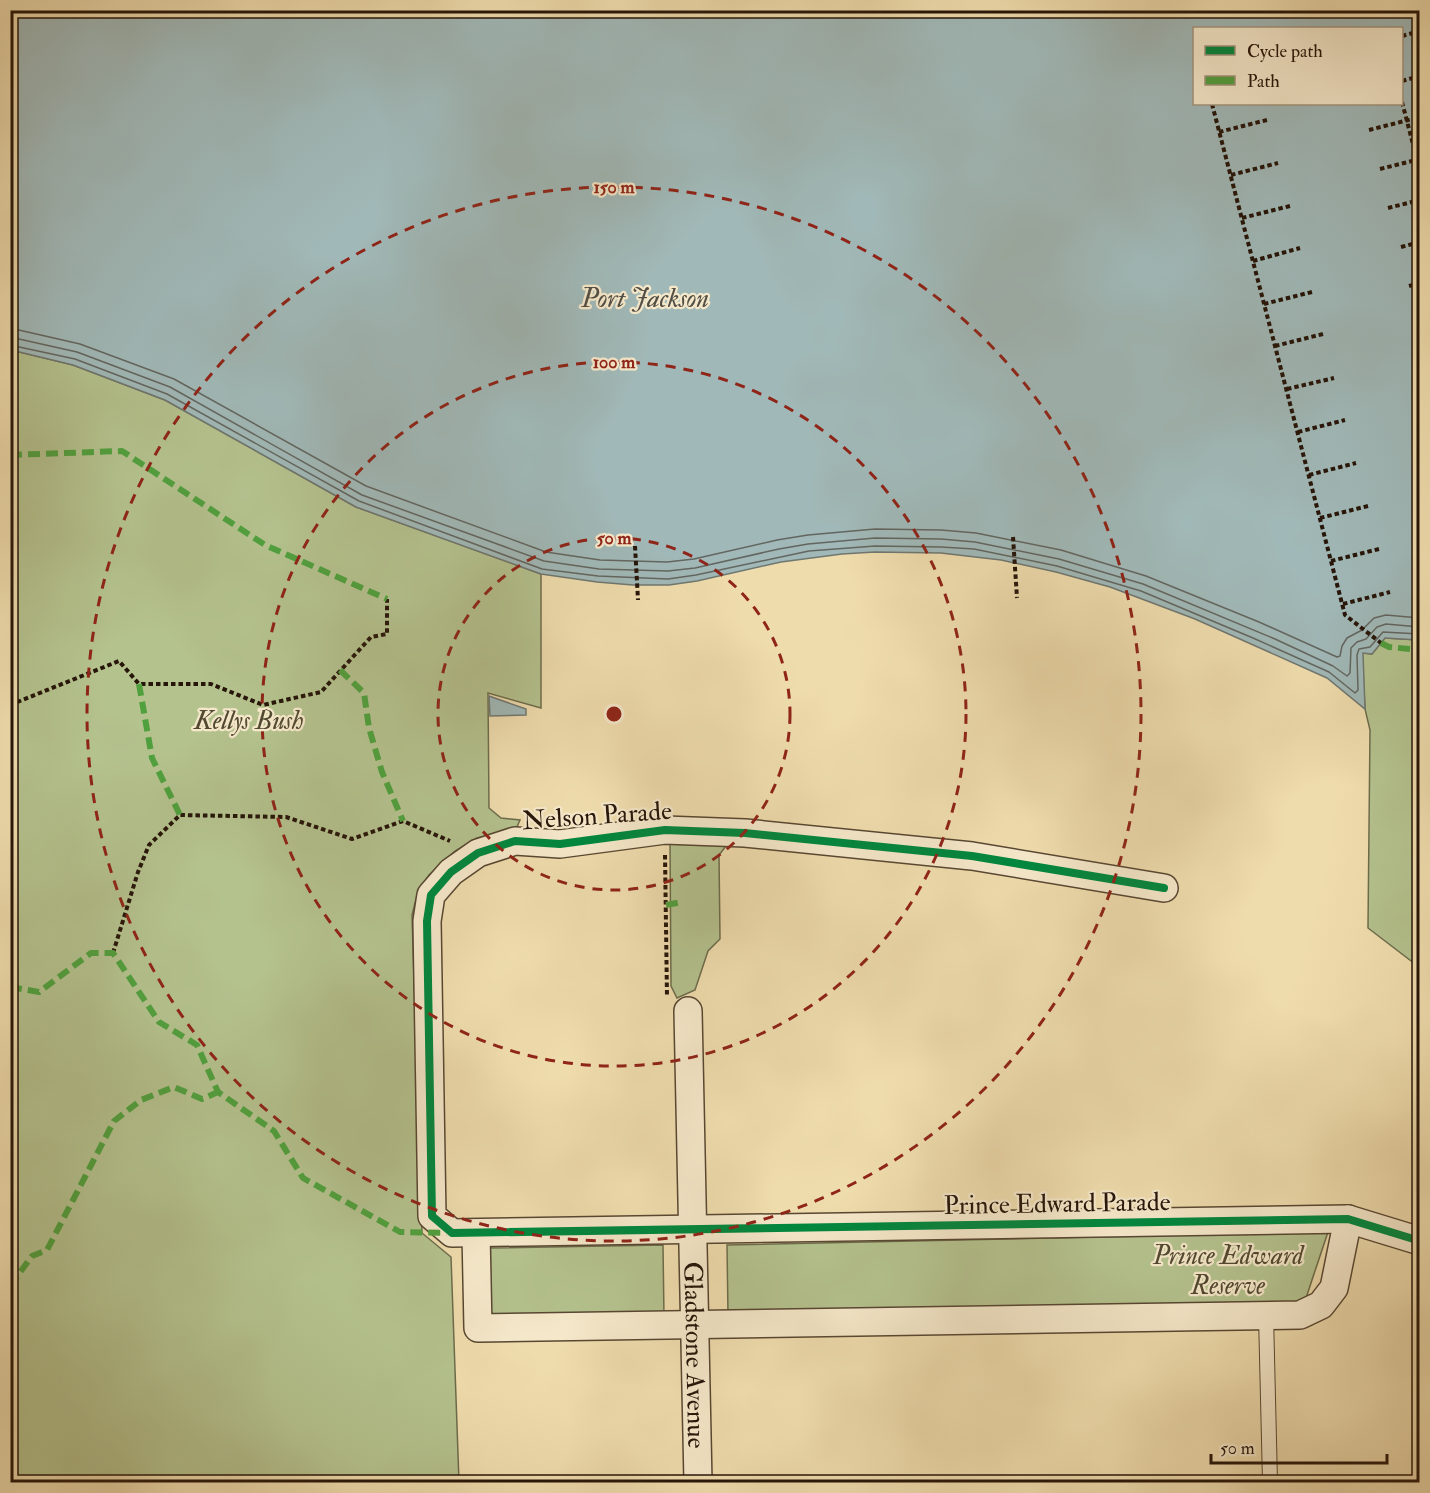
<svg xmlns="http://www.w3.org/2000/svg" width="1430" height="1493" font-family="'IM FELL Double Pica',serif">
<style>
.green{fill:#b4c28e;stroke:#6d6c4c;stroke-width:1.5}
.water{fill:#a0b8b7;stroke:#6f7771;stroke-width:1.5;fill-rule:evenodd}
.lines{fill:none;stroke-linecap:round;stroke-linejoin:round}
.shore{stroke:#636660;stroke-width:1.5}
.lane-casing{stroke:#584732;stroke-width:16}
.street-casing{stroke:#584732;stroke-width:30}
.path{stroke:#261509;stroke-width:4;stroke-dasharray:4.5 3;stroke-linecap:butt}
.lane{stroke:#f5e8ca;stroke-width:14}
.street{stroke:#f5e8ca;stroke-width:27}
.quiet{stroke:#50a03e;stroke-width:6;stroke-dasharray:12 6;stroke-linecap:butt}
.cycleway-casing{stroke:#f5e8ca;stroke-width:11}
.cycleway{stroke:#00873e;stroke-width:8}
.ring{fill:none;stroke:#8f2418;stroke-width:3;stroke-dasharray:10 8}
.labels{text-anchor:middle;stroke-width:4.5;stroke-linejoin:round;paint-order:stroke}
.park-label{font-size:26px;font-style:italic;fill:#514931;stroke:#f5e8ca}
.street-label{font-size:26px;fill:#261509;stroke:#f5e8ca}
.water-label{font-size:27px;font-style:italic;fill:#514e46;stroke:#f5e8ca}
.centre{fill:#8f2418;stroke:#f5e8ca;stroke-width:3}
.ring-label{font-size:18px;text-anchor:middle;font-weight:bold;fill:#8f2418;stroke:#f5e8ca;stroke-width:4.5;stroke-linejoin:round;paint-order:stroke}
</style>
<rect width="100%" height="100%" fill="#efdcad"/>
<filter id="stains"><feTurbulence type="fractalNoise" baseFrequency=".00333" numOctaves="4"/><feColorMatrix values="0 0 0 0 .2 0 0 0 0 .09 0 0 0 0 .02 0 0 0 .5 -.17"/></filter>
<radialGradient id="worn" r=".72"><stop offset=".6" stop-color="#630" stop-opacity="0"/><stop offset="1" stop-color="#630" stop-opacity=".3"/></radialGradient>
<g class="green">
<path d="M11,350l62,15 92,35 191,107 185,67v134l-53,-15 1,115 12,10 19,2 -4,9 -39,9 -22,13 -26,24 -11,16 -6,24 10,318 29,24 8,225h-448z"/>
<path d="M1385,638l34,2v327l-51,-39 2,-198 -5,-21 -3,-56 10,1z"/>
<path d="M670,840l56,6 -7,9 1,84 -12,12 -13,39 -18,8 -6,-12z"/>
<path d="M1328,1232l-24,72 -576,11 -1,-70z"/>
<path d="M663,1245l1,72 -174,3 -1,-72z"/>
</g>
<g class="water">
<path d="M11,10l1408,1v629l-34,-2 -13,16 -9,-1 2,56 -38,-31 -132,-59 -85,-32 -54,-15 -55,-12 -60,-7 -66,-1 -33,2 -61,8 -84,19 -28,4h-36l-36,-3 -56,-8 -185,-67 -191,-107 -92,-35 -62,-15zM1194,28h208v76h-208z"/>
<path d="M489,696l37,13v6l-36,1z"/>
</g>
<g class="lines">
<g class="shore">
<path d="M10,328l70,16 94,35 192,107 180,66 54,8 67,2 27,-3 83,-19 31,-5 67,-6 66,1 35,3 85,17 85,26 113,46 78,35 3,-1 2,-10 5,-8 15,-8 12,-12 12,-3 34,3"/>
<path d="M10,337l67,15 93,35 192,108 182,66 55,8 69,2 27,-3 84,-19 29,-5 67,-6 66,1 34,3 84,17 84,25 132,55 58,27 14,10 3,-3 1,-25 6,-6 9,-3 11,-12 9,-3 34,3"/>
<path d="M10,345l65,14 92,35 192,107 183,68 56,7 70,3 28,-4 113,-24 66,-5 66,1 33,2 83,17 84,25 112,47 76,34 26,21 3,-3 -1,-35 2,-6 11,-2 13,-15 37,2"/>
</g>
<g class="lane-casing">
<path id="lane" d="M1266,1315l4,167"/>
</g>
<g class="street-casing">
<g id="street">
<path d="M1164,888l-192,-32 -227,-23 -80,-3 -105,14 -45,-3 -37,12 -27,19 -20,23 -4,26 5,295 20,17 896,-14 72,22"/>
<path id="s1" d="M688,1011l10,471"/>
<path d="M476,1233l2,95 822,-13 21,-10 13,-17 14,-69"/>
</g>
</g>
<g class="path">
<path d="M1402,36l18,-5"/>
<path d="M1402,81l18,-5"/>
<path d="M1402,102l18,69"/>
<path d="M1212,104l133,511 36,28"/>
<path d="M1369,130l51,-13"/>
<path d="M1219,132l48,-12"/>
<path d="M1380,169l40,-10"/>
<path d="M1231,175l47,-12"/>
<path d="M1388,208l32,-8"/>
<path d="M1242,218l48,-12"/>
<path d="M1401,247l19,-5"/>
<path d="M1253,261l47,-13"/>
<path d="M1409,286l11,-3"/>
<path d="M1264,304l48,-12"/>
<path d="M1275,346l48,-12"/>
<path d="M1287,389l47,-11"/>
<path d="M1298,432l47,-12"/>
<path d="M1309,475l47,-12"/>
<path d="M1320,518l48,-12"/>
<path d="M1013,537l4,61"/>
<path d="M635,546l3,54"/>
<path d="M1331,561l48,-12"/>
<path d="M1343,604l47,-12"/>
<path d="M10,705l109,-44 20,23h72l52,21 58,-13 50,-55 16,-3v-35"/>
<path d="M665,855l2,142"/>
<path d="M113,953l25,-81 11,-27 31,-30 106,2 66,22 51,-18 47,20"/>
</g>
<use href="#lane" class="lane"/>
<use href="#street" class="street"/>
<g class="quiet">
<path d="M10,455l112,-4 143,94 122,54"/>
<path d="M1381,643l8,4 31,3"/>
<path d="M340,670l24,23 5,35 13,44 21,49"/>
<path d="M139,684l13,74 28,57"/>
<path d="M666,905l16,-3"/>
<path d="M10,987l29,5 52,-39h22l46,69 38,23 21,47 56,39 29,47 97,54 52,1"/>
<path d="M10,1286l22,-30 15,-6 67,-129 27,-21 33,-13 28,12 16,-7"/>
</g>
<g class="cycleway-casing">
<path id="cycleway" d="M1164,888l-192,-32 -227,-23 -80,-3 -105,14 -45,-3 -37,12 -27,19 -20,23 -4,26 5,295 20,17 896,-14 72,22"/>
</g>
<use href="#cycleway" class="cycleway"/>
</g>
<g class="ring">
<circle cx="614" cy="714" r="176"/>
<circle cx="614" cy="714" r="352"/>
<circle cx="614" cy="714" r="527"/>
</g>
<g class="labels">
<g class="park-label">
<text x="249" y="729">Kellys Bush</text>
<text x="1228" y="1264">Prince Edward<tspan x="1228" dy="30">Reserve</tspan></text>
</g>
<g class="street-label">
<text transform="translate(597 815) rotate(-4)" y="9">Nelson Parade</text>
<text transform="translate(1057 1203) rotate(-1)" y="9">Prince Edward Parade</text>
<text dy="9" stroke="none"><textPath href="#s1" startOffset="344">Gladstone Avenue</textPath></text>
</g>
<g class="water-label">
<text x="645" y="307">Port Jackson</text>
</g>
</g>
<circle cx="614" cy="714" r="9" class="centre"/>
<g class="ring-label">
<text x="614" y="193">150 m</text>
<text x="614" y="368">100 m</text>
<text x="614" y="544">50 m</text>
</g>
<rect width="1430" height="1493" fill="none" stroke="#efdcad" stroke-width="36"/>
<rect x="12" y="12" width="1406" height="1469" fill="none" stroke="#261509" stroke-width="3"/>
<rect x="18" y="18" width="1394" height="1457" fill="none" stroke="#261509" stroke-width="1.5"/>
<rect x="1193" y="27" width="210" height="78" fill="#f5e8ca" stroke="#a2947d" stroke-width="1.5"/>
<rect x="1205" y="46" width="30" height="9" fill="#00873e" stroke="#a2947d" stroke-width="1.5"/>
<text x="1247" y="57" font-size="18" fill="#261509">Cycle path</text>
<rect x="1205" y="76" width="30" height="9" fill="#50a03e" stroke="#a2947d" stroke-width="1.5"/>
<text x="1247" y="87" font-size="18" fill="#261509">Path</text>
<path d="M1211 1454v9h176v-9" fill="none" stroke="#261509" stroke-width="3"/>
<text x="1220" y="1454" font-size="18" fill="#261509" stroke="#f5e8ca" stroke-width="4.5" paint-order="stroke">50 m</text>
<rect width="100%" height="100%" filter="url(#stains)"/>
<rect width="100%" height="100%" fill="url(#worn)"/>
</svg>
